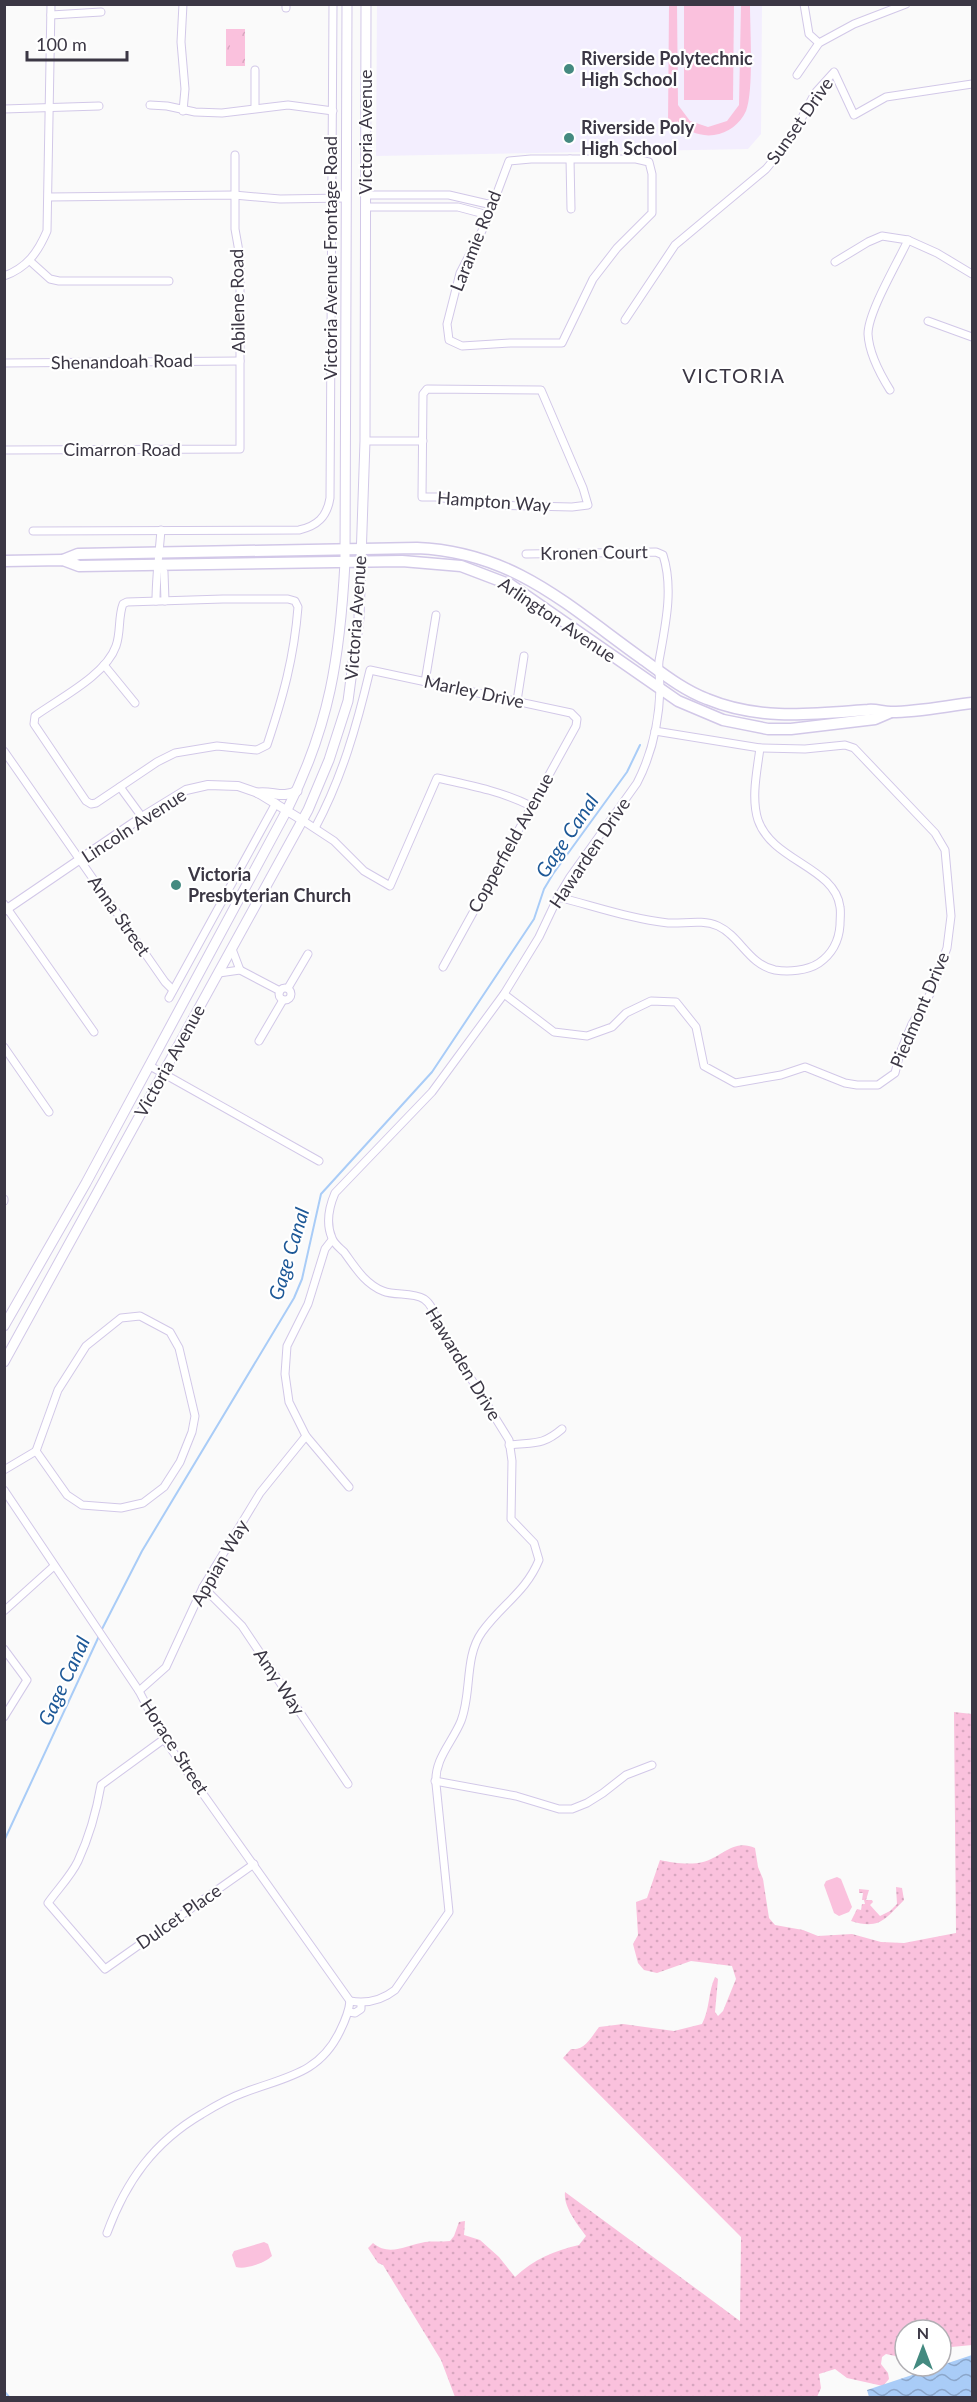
<svg xmlns="http://www.w3.org/2000/svg" width="977" height="2402" font-family="Lato,sans-serif">
<style>
.built{fill:#f3eefe}
.grass{fill:url(#grass-dots)}
.park{fill:url(#park-crowns)}
.pitch{fill:#fac1dd}
.water{fill:url(#water-waves)}
.lines{fill:none;stroke-linecap:round;stroke-linejoin:round}
.stream{stroke:#a9ccf7;stroke-width:2}
.minor-casing{stroke:#d2c8e8;stroke-width:9}
.tertiary-casing{stroke:#d2c8e8;stroke-width:10}
.secondary-casing{stroke:#d2c8e8;stroke-width:11}
.primary-casing{stroke:#d2c8e8;stroke-width:13}
.minor{stroke:#fff;stroke-width:7}
.tertiary{stroke:#fff;stroke-width:8}
.secondary{stroke:#fff;stroke-width:9}
.primary{stroke:#fff;stroke-width:10}
.poi-dot{fill:#448a80;stroke:#fff;stroke-width:2}
.labels{text-anchor:middle;stroke-width:4.5;stroke-linejoin:round;paint-order:stroke}
.poi-label{font-size:18px;font-weight:bold;fill:#3b3744;stroke:#fff;text-anchor:start}
.street-label{font-size:18px;fill:#3b3744;stroke:#fff}
.neighbourhood-label{font-size:20px;letter-spacing:1.5px;fill:#3b3744;stroke:#fff}
.water-label{font-size:20px;font-style:italic;fill:#1d5897;stroke:#fff}
</style>
<defs>
<pattern id="grass-dots" width="8" height="8" patternUnits="userSpaceOnUse" patternTransform="scale(1.5)"><rect width="8" height="8" fill="#fac1dd"/><path d="M2 2h.1M6 6h.1" fill="none" stroke="#d7a6bf" stroke-width="1.8" stroke-linecap="round"/></pattern>
<pattern id="park-crowns" width="20" height="18" patternUnits="userSpaceOnUse" patternTransform="scale(1.5)"><rect width="20" height="18" fill="#fac1dd"/><path d="M2 6a3 3 0 1 1 6 0M12 15a3 3 0 1 1 6 0" fill="none" stroke="#d7a6bf"/></pattern>
<pattern id="water-waves" width="16" height="10" patternUnits="userSpaceOnUse" patternTransform="scale(1.5)"><rect width="16" height="10" fill="#a9ccf7"/><path d="M0 5q4-4 8 0t8 0" fill="none" stroke="#8ba6ca"/></pattern>
</defs>
<rect width="100%" height="100%" fill="#fafafa"/>
<path class="built" d="M377,5h385l-1,129 -13,15 -372,7z"/>
<g class="grass">
<path d="M954,1712l18,2v631l-31,3v-18h-36v24l-5,3 -14,-3 -4,3 -1,7 7,9 1,6 -6,7 -36,-8 -12,-9 -16,5 2,14 -4,9h-362l-14,-37 -58,-95 -5,-2 -10,-15 5,-5c16,14 34,2 52,-1 8,-1 16,0 25,-1l4,-5 5,-14 6,-1 -1,14 16,5 19,17 16,20c19,-18 39,-26 64,-32l7,-9c-8,-11 -23,-29 -21,-44l175,129 1,-84 -178,-179 8,-9c14,2 20,-12 28,-22l24,-3 51,7 28,-7c8,-15 6,-32 13,-47l3,2 -3,33 3,4 5,-5 13,-32 -4,-13 -41,-5 -34,12 -13,-3 -6,-7 -5,-19 5,-9 -2,-33 11,-4 13,-38c12,3 31,5 43,2 19,-5 31,-24 52,-14l3,19 5,12 6,39 6,7 28,5 15,6 34,-2 29,8 23,1 52,-10z"/>
<path d="M896,1887l6,1 2,12c-19,19 -24,30 -53,21l6,-12 4,1 1,-6h3l-1,-4h-2l1,-7h-4v-4l10,1 -3,10h6l1,2 -3,3 10,11 10,-5 7,-7z"/>
</g>
<rect class="park" x="226" y="29" width="19" height="37"/>
<g class="pitch">
<path d="M669,5h8l1,100 12,16 18,6 19,-6 12,-16 2,-100h9c0,24 4,86 -4,106 -6,13 -18,22 -32,24 -14,2 -27,-4 -37,-14l-1,2h-8z"/>
<path d="M684,5h50l-1,95h-49z"/>
<path d="M230,35l11,1v23h-11z"/>
<path d="M837,1877l4,2 11,28 -3,5 -10,4 -5,-3 -10,-28 2,-4z"/>
<path d="M264,2242l4,2 4,12c-7,7 -27,14 -36,11l-4,-12 2,-4z"/>
</g>
<path class="water" d="M972,2355v42h-103l-2,-7z"/>
<g class="lines">
<g class="stream">
<path d="M101,1631l41,-80 152,-253 8,-19 19,-85 111,-122 102,-153 10,-30 9,-15 74,-102 13,-27"/>
<path d="M4,1841l95,-205"/>
<path d="M4,2391l6,7"/>
</g>
<g class="minor-casing">
<g id="minor">
<path d="M183,4l-2,38 4,47 -2,22"/>
<path d="M286,4v4"/>
<path d="M804,4l5,30 10,9"/>
<path d="M51,15l50,-3"/>
<path d="M255,70v38"/>
<path d="M797,75l22,-32 35,-19 52,-20"/>
<path d="M150,105l17,1 28,6 27,1 66,-8 45,6"/>
<path d="M4,109l95,-3"/>
<path d="M531,159h105l13,3 3,12v39l-35,35 -24,31 -31,64h-52l-48,3 -13,-6 -2,-16 13,-51 25,-48 24,-64z"/>
<path d="M570,159l1,50"/>
<path d="M366,195h83l43,10"/>
<path d="M49,197l185,-2 46,4 66,-1"/>
<path d="M365,207h93l30,8"/>
<path d="M30,261l20,18 9,2h110"/>
<path d="M835,262l33,-20 14,-6 26,4"/>
<path d="M4,276c23,-8 34,-24 43,-45l4,-227"/>
<path d="M625,320l50,-75 91,-76 24,-29 25,-47 19,-21 20,43 32,-18 86,-13"/>
<path d="M928,321l44,16"/>
<path d="M4,363l236,-2"/>
<path d="M427,389l114,1 42,98 5,17 -16,2 -79,-2 -57,-8h-14l1,-103z"/>
<path d="M890,390c-10,-16 -21,-36 -22,-56 0,-22 30,-72 40,-94l29,13 35,21"/>
<path d="M365,441h58"/>
<path d="M4,450l236,-1v-192l-5,-28v-74"/>
<path d="M33,531l266,-1c18,-4 28,-13 31,-32l3,-494"/>
<path d="M159,564l5,8 1,29"/>
<path d="M223,599h65l7,2 3,6c-4,51 -15,90 -31,138l-10,5 -40,-4 -42,7 -18,9 -61,41 -5,1 -5,-3 -52,-77 1,-8c25,-18 71,-41 81,-70 5,-14 2,-29 7,-42l4,-2z"/>
<path d="M156,601c0,-24 3,-46 5,-71"/>
<path d="M104,665l31,38"/>
<path d="M425,682l11,-67"/>
<path d="M517,701l7,-45"/>
<path d="M4,751l161,231 8,8"/>
<path d="M120,787l22,30"/>
<path d="M302,820l32,21 30,30 26,15 47,-108c32,7 64,13 94,28"/>
<path d="M315,828c27,-50 42,-103 55,-158l201,43 6,6 -1,7 -133,241"/>
<path d="M558,897c36,9 73,22 110,26 16,1 34,-4 50,3 22,10 31,39 57,44 13,2 32,1 44,-7 13,-9 20,-23 21,-38 0,-6 1,-13 0,-18 -5,-40 -68,-46 -82,-87 -7,-22 -1,-49 2,-72"/>
<path d="M4,904l90,128"/>
<path d="M232,949l8,21"/>
<path d="M219,973l21,-3 40,21"/>
<circle cx="285" cy="994" r="6"/>
<path d="M288,988l20,-34"/>
<path d="M504,994l50,38 33,4 25,-9 14,-14 25,-12 25,1 20,25 8,39 31,17 46,-8 24,-8 40,16 12,2h21l17,-12 5,-20 12,-29 18,-30 17,-46 4,-32 -6,-66 -10,-17 -81,-85 -9,-3 -40,4 -45,-1 -105,-17"/>
<path d="M169,998l107,-195"/>
<path d="M259,1041l24,-41"/>
<path d="M4,1047l45,65"/>
<path d="M150,1066l169,95"/>
<path d="M4,1199v2"/>
<path d="M332,1240l-7,9 -17,55 -21,42 -2,28 4,28 17,34 43,51"/>
<path d="M140,1316l30,16 9,16 16,68 -3,16 -12,30 -16,25 -21,16 -22,5 -39,-3 -15,-10 -31,-44 22,-61 28,-44 35,-28z"/>
<path d="M509,1445c25,-3 33,1 53,-16"/>
<path d="M4,1470l32,-19"/>
<path d="M4,1490l135,201 25,48 186,262"/>
<path d="M203,1587l39,39 106,158"/>
<path d="M4,1611l50,-45"/>
<path d="M4,1649l23,31 -23,37"/>
<path d="M139,1691l27,-24 37,-80 57,-94 46,-57"/>
<path d="M164,1739l-63,46c-5,29 -11,50 -23,76 -7,15 -21,29 -30,42l57,66 149,-105"/>
<path d="M435,1781l81,15 43,13h13l15,-6 16,-10 23,-18 26,-10"/>
<path d="M350,2001c17,3 31,0 45,-11l54,-78 -13,-128c-2,-25 16,-41 25,-63 11,-28 3,-64 21,-89 19,-27 44,-40 57,-72l-5,-17 -23,-24 1,-58 -3,-21 -70,-113c-4,-10 -6,-22 -15,-28 -12,-7 -29,-3 -41,-8 -18,-7 -28,-24 -39,-39 -4,-4 -10,-8 -12,-14 -6,-14 -3,-31 3,-45l97,-101 72,-98 35,-57 19,-40 12,-20 67,-94c15,-29 22,-61 23,-94 0,-9 -2,-19 -1,-28 6,-34 15,-72 4,-106l-7,-3 -130,2"/>
<path d="M349,2012l6,1 6,-4v-6"/>
<path d="M107,2233c19,-52 47,-91 95,-119 13,-8 27,-16 41,-21 41,-16 76,-18 97,-62 5,-10 9,-19 10,-30"/>
</g>
</g>
<g class="tertiary-casing">
<path id="tertiary" d="M4,911l138,-94 44,-27 22,-5 30,1 20,7 44,27"/>
</g>
<g class="secondary-casing">
<g id="secondary">
<path d="M258,793c15,-2 25,6 39,-2"/>
<path d="M4,1326l82,-143 201,-373c43,-85 53,-154 58,-248l2,-558"/>
<path d="M4,1362l304,-552 21,-50 19,-59 11,-83 6,-177 1,-437"/>
</g>
</g>
<g class="primary-casing">
<g id="primary">
<path d="M63,560l15,-6 339,-6c96,4 150,57 224,110 21,15 42,32 66,41 53,22 106,15 161,11 8,-1 15,2 23,2 27,0 55,-6 81,-9"/>
<path d="M4,561l59,-1 16,6 323,-5 59,5 50,19 167,116 45,19 45,9h23l84,-10 14,-6"/>
</g>
</g>
<use href="#minor" class="minor"/>
<use href="#tertiary" class="tertiary"/>
<use href="#secondary" class="secondary"/>
<use href="#primary" class="primary"/>
</g>
<g class="poi-dot">
<circle cx="569" cy="69" r="6"/>
<circle cx="569" cy="138" r="6"/>
<circle cx="176" cy="885" r="6"/>
</g>
<g class="labels">
<g class="poi-label">
<text x="581" y="65">Riverside Polytechnic<tspan x="581" dy="21">High School</tspan></text>
<text x="581" y="134">Riverside Poly<tspan x="581" dy="21">High School</tspan></text>
<text x="188" y="881">Victoria<tspan x="188" dy="21">Presbyterian Church</tspan></text>
</g>
<g class="street-label">
<text transform="translate(800 121) rotate(-55)" y="6">Sunset Drive</text>
<text transform="translate(366 132) rotate(-90)" y="6">Victoria Avenue</text>
<text transform="translate(476 241) rotate(-68)" y="6">Laramie Road</text>
<text transform="translate(331 258) rotate(-90)" y="6">Victoria Avenue Frontage Road</text>
<text transform="translate(238 301) rotate(-91)" y="6">Abilene Road</text>
<text transform="translate(122 362) rotate(-1)" y="6">Shenandoah Road</text>
<text x="122" y="456">Cimarron Road</text>
<text transform="translate(494 502) rotate(4)" y="6">Hampton Way</text>
<text transform="translate(594 553) rotate(-1)" y="6">Kronen Court</text>
<text transform="translate(356 618) rotate(-86)" y="6">Victoria Avenue</text>
<text transform="translate(557 620) rotate(34)" y="6">Arlington Avenue</text>
<text transform="translate(474 692) rotate(12)" y="6">Marley Drive</text>
<text transform="translate(134 826) rotate(-33)" y="6">Lincoln Avenue</text>
<text transform="translate(511 843) rotate(-61)" y="6">Copperfield Avenue</text>
<text transform="translate(590 853) rotate(-56)" y="6">Hawarden Drive</text>
<text transform="translate(119 916) rotate(55)" y="6">Anna Street</text>
<text transform="translate(920 1010) rotate(-67)" y="6">Piedmont Drive</text>
<text transform="translate(170 1061) rotate(-61)" y="6">Victoria Avenue</text>
<text transform="translate(463 1364) rotate(59)" y="6">Hawarden Drive</text>
<text transform="translate(220 1563) rotate(-60)" y="6">Appian Way</text>
<text transform="translate(279 1682) rotate(56)" y="6">Amy Way</text>
<text transform="translate(174 1747) rotate(57)" y="6">Horace Street</text>
<text transform="translate(179 1917) rotate(-35)" y="6">Dulcet Place</text>
</g>
<g class="neighbourhood-label">
<text x="734" y="383">VICTORIA</text>
</g>
<g class="water-label">
<text transform="translate(567 836) rotate(-56)" y="7">Gage Canal</text>
<text transform="translate(289 1254) rotate(-73)" y="7">Gage Canal</text>
<text transform="translate(64 1681) rotate(-65)" y="7">Gage Canal</text>
</g>
</g>
<rect width="977" height="2402" fill="none" stroke="#3b3744" stroke-width="12"/>
<g transform="translate(923 2348)"><circle r="28" fill="#ffffff" stroke="#b1afb4" stroke-width="1.5"/>
<path d="M0-4.5L10 22L0 15L-10 22Z" fill="#448a80"/>
<text y="-9" font-size="16" font-weight="bold" text-anchor="middle" fill="#3b3744">N</text>
</g>
<path d="M27 51v9h100v-9" fill="none" stroke="#3b3744" stroke-width="3"/>
<text x="36" y="51" font-size="18" fill="#3b3744" stroke="#ffffff" stroke-width="4.5" paint-order="stroke">100 m</text>
</svg>
